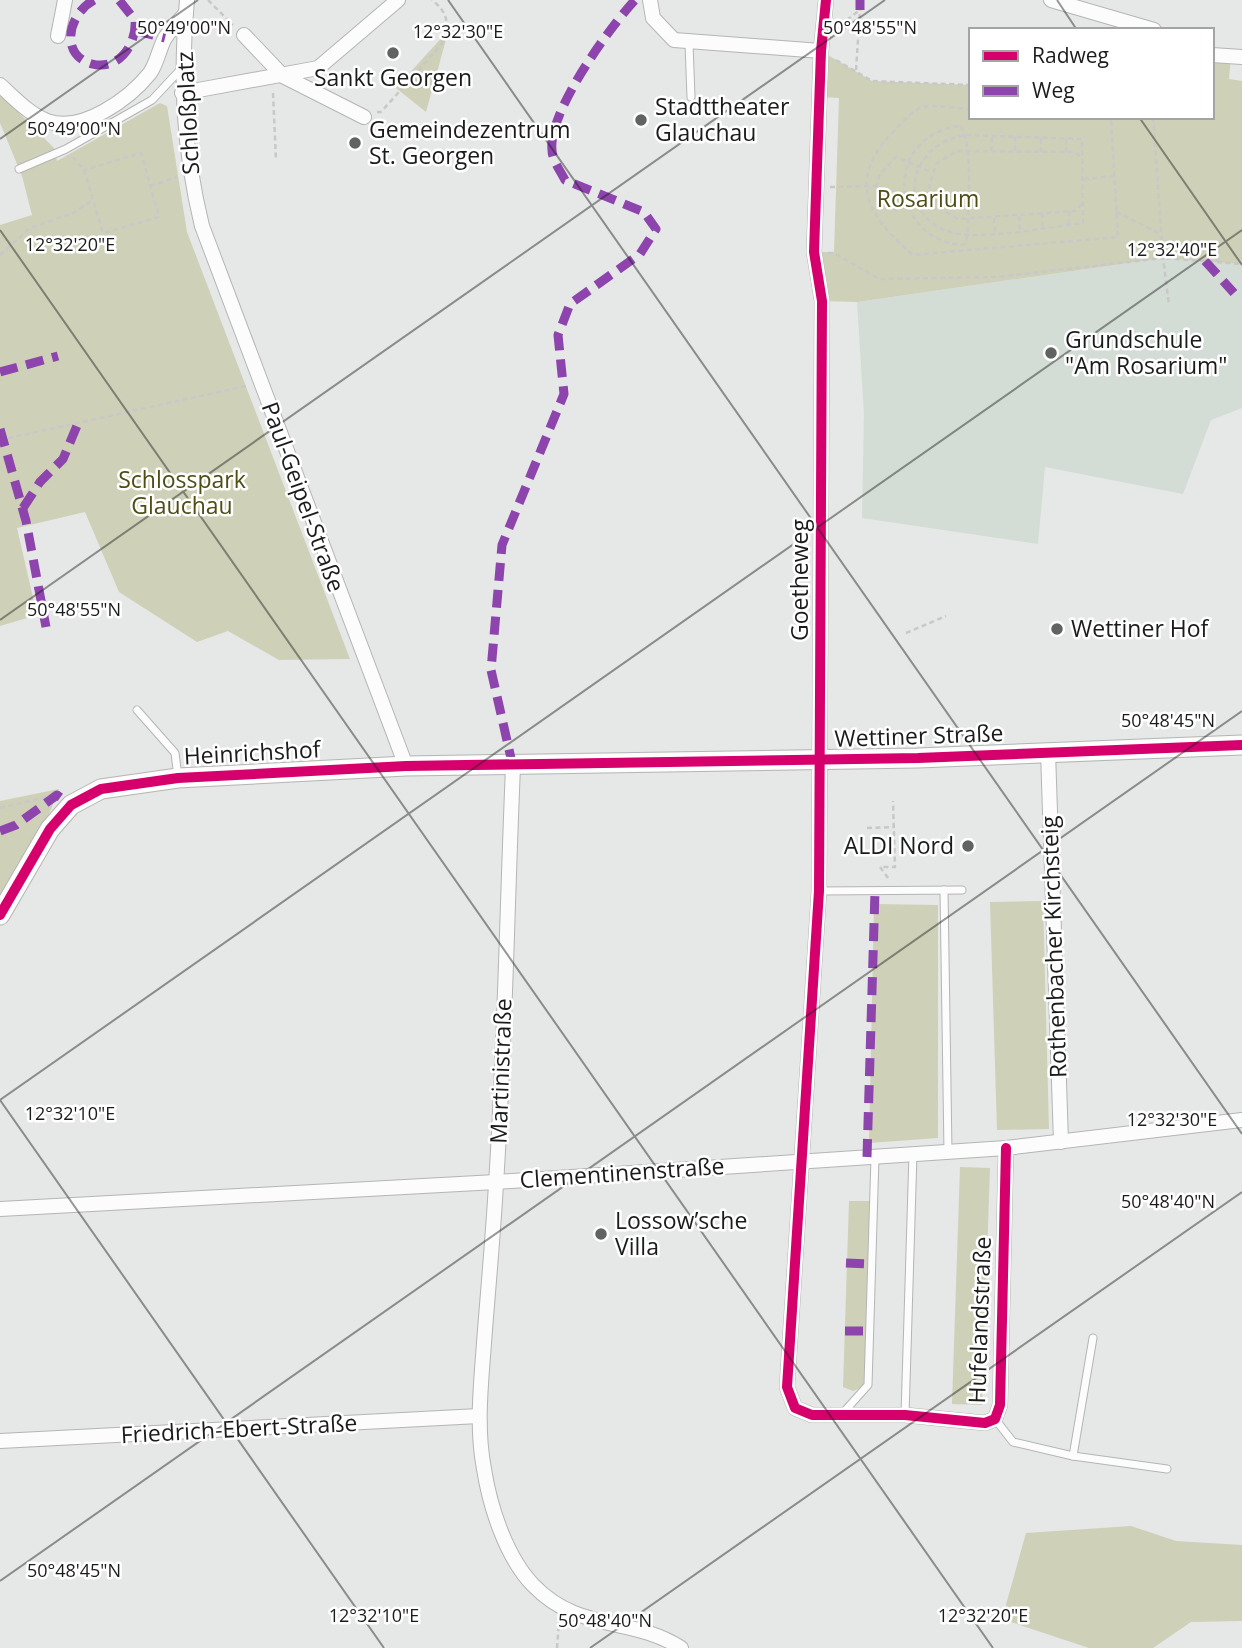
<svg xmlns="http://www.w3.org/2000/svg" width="1242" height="1648" font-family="'Open Sans',sans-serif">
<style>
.built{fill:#d4dcd6}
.green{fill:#cfd0b8}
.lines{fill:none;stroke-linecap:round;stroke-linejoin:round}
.lane-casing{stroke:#b4b5b4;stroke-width:9}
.street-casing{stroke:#b4b5b4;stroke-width:16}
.secondary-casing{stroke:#b4b5b4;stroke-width:21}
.path{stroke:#c8c8c8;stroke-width:2.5;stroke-dasharray:5 3.5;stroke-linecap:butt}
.lane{stroke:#fbfcfb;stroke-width:7}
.street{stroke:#fbfcfb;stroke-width:14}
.secondary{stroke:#fbfcfb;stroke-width:19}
.quiet{stroke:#8e44ad;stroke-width:9;stroke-dasharray:18 9;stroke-linecap:butt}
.cycleway-casing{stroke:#fff;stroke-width:15}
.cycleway{stroke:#d6006c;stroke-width:10}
.ticks{fill:none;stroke:#1a1c1b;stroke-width:2;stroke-opacity:0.45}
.poi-dot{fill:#616362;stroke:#fff;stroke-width:2.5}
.labels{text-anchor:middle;stroke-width:5;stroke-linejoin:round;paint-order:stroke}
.poi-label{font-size:23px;fill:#1a1c1b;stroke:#fff;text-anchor:start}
.street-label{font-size:23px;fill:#1a1c1b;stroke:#fff}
.park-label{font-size:23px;fill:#4f4c14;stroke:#fff}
.ticks-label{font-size:18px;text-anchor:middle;fill:#1a1c1b;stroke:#fff;stroke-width:5;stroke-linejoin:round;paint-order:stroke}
</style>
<rect width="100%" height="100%" fill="#e5e8e6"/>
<path class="built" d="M1163,258l79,6v144l-31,12 -28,74 -138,-27 -7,77 -176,-26 2,-104 -7,-112z"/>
<g class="green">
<path d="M445,34l2,2 -21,76 -30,-24z"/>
<path d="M821,51l51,30 99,4v32h241v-62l19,1 -2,23 13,2v183l-79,-6 -306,44 -35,-1 -8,-49h20l5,-154 -20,-1z"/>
<path d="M0,94l54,54 3,13 103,-58 7,3 20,126 163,427 -71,1 -51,-29 -31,11 -78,-50 -34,-80 -68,16 20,87 -37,11v-401l32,-10 -10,-39 -22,-53z"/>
<path d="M59,789l-30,76 -29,50v-114z"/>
<path d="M1043,901l6,228 -52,1 -7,-228z"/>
<path d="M874,904l64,1v233l-69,5z"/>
<path d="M960,1167l30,1 -8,237 -30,-1z"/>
<path d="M849,1201h23l-4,184 -15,6 -10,-4z"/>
<path d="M1131,1526l45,15 66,4v76l-51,1 -38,26h-64l-87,-29 24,-86z"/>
</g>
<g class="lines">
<g class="lane-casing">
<g id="lane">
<path d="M689,43l2,54"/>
<path d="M19,169l47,-20 86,-49 29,-31"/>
<path d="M137,710l38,43 3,24"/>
<path d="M944,890l4,262"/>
<path d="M819,891l143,-1"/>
<path d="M842,1414l26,-29 7,-228"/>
<path d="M905,1415l8,-261"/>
<path d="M995,1419l18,23 60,14 94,13"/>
<path d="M1073,1456l20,-118"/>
</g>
</g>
<g class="street-casing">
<g id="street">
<path d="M187,0c-7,79 -4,148 15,226l204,540"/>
<path d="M650,0l3,18 21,22 147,11"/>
<path d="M826,0l-5,51 -7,201 8,49 -3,590 -32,496 8,21 17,7h93l80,8 10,-4 5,-14 6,-257"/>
<path d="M1051,0l103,30"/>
<path d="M244,35l39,41 81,41"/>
<path d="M58,36l7,-36"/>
<path d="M1212,55l30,2"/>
<path d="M0,85c14,13 29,29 47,36 35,13 83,-23 103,-48 7,-10 9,-24 15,-35 6,-9 14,-17 21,-25"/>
<path d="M182,93l136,-25 80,-68"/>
<path d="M1048,752l13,390"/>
<path d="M513,767c-6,139 -8,279 -17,417 -3,53 -8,106 -12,159 -3,42 -8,84 0,126 6,38 22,88 49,116 46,48 99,31 148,63"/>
<path d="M0,1209l496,-27 510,-34 236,-28"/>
<path d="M0,1441l479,-25"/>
</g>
</g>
<g class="secondary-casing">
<path id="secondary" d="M0,915l50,-86 21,-24 30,-16 77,-11 228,-12 512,-8 324,-13"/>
</g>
<g class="path">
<path d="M208,0l25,25"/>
<path d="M840,25l20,-15"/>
<path d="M836,60l36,21 99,4"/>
<path d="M856,70l4,-60"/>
<path d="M273,93l3,67"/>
<path d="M971,109c-14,0 -36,-5 -49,-2 -11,4 -24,20 -32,28 -45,49 -19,84 23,120l205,-18 -7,-120"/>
<path d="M377,112h4l60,-67c9,-19 8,-32 -9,-45"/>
<path d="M1153,117l10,141 79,6"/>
<path d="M961,126c13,23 6,81 7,109l-4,10c-77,-4 -81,-112 -3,-119z"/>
<path d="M966,135l116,4 1,84c-33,4 -99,17 -129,10 -59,-15 -49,-89 12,-98z"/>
<path d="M1015,137v14"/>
<path d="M991,151l1,-14"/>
<path d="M1041,152v-14"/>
<path d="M1066,152v-13"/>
<path d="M73,157l11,13 19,63 56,-16 -18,-64 -57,17"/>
<path d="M1084,179l30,-3"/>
<path d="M150,186l27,-9"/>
<path d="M830,187l46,-1"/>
<path d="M931,198l-35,12 -16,-13 -4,-11 4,-12 16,-17 35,15"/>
<path d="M1082,204l-7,7 -117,8 -18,-11 -11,-22 7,-22 21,-13 118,1 7,7"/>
<path d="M1069,211v14"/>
<path d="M1116,212l43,21"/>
<path d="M1042,213l1,14"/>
<path d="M1019,216l1,14"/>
<path d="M994,218l1,14"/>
<path d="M828,253h6l45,26 117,-2 167,-19 6,47"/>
<path d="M0,255l30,-27 43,-15 20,-13"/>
<path d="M1217,262l2,-13"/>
<path d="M0,440l246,-54"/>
<path d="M906,633l40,-17"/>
<path d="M0,808l54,-13"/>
<path d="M867,828l28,-1"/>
<path d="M888,878l-8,-11h15l-2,-66"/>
<path d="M557,1648l2,-26"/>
</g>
<use href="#lane" class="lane"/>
<use href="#street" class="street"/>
<use href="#secondary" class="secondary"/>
<g class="quiet">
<path d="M94,0c-26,14 -35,55 -2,64 28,7 45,-21 43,-44l-16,-20"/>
<path d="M860,10v-10"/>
<path d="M136,31l29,7"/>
<path d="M1205,261l29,32"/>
<path d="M0,372l58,-16"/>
<path d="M0,429l26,92 20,106"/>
<path d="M23,508l17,-26 23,-23 16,-38"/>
<path d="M513,767l-22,-97 11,-125 62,-151 -6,-59 12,-31 70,-50 16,-25 -12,-17 -79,-32c-4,-8 -13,-20 -13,-30 -4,-38 57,-122 83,-150"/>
<path d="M0,831l16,-6 41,-30 14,10"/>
<path d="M867,1157l8,-266"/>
<path d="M846,1263l25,1"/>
<path d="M845,1331h24"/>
</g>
<g class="cycleway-casing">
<g id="cycleway">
<path d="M826,0l-5,51 -7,201 8,49 -3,590 -32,496 8,21 17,7h93l80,8 10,-4 5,-14 6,-257"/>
<path d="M0,915l50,-86 21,-24 30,-16 77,-11 228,-12 512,-8 324,-13"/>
</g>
</g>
<use href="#cycleway" class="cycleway"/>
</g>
<path class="ticks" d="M448,0l794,1134M1057,0l20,30M1139,117l103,148M0,139l198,-139M0,230l993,1418M0,620l885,-620M0,1100l384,548M0,1100l1242,-870M0,1581l1242,-870M590,1648l652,-456"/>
<g class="poi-dot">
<circle cx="393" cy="53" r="7"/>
<circle cx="641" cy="120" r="7"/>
<circle cx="355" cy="143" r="7"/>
<circle cx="1051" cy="353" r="7"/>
<circle cx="1057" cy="629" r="7"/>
<circle cx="968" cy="846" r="7"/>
<circle cx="601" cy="1234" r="7"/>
</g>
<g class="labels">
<g class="poi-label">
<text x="393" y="86" text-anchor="middle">Sankt Georgen</text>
<text x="655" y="115">Stadttheater<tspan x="655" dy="26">Glauchau</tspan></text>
<text x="369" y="138">Gemeindezentrum<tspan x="369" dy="26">St. Georgen</tspan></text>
<text x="1065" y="348">Grundschule<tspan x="1065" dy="26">"Am Rosarium"</tspan></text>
<text x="1071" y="637">Wettiner Hof</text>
<text x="954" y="854" text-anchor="end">ALDI Nord</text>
<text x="615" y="1229">Lossow’sche<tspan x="615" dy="26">Villa</tspan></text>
</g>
<g class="street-label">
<text transform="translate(188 113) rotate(-93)" y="8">Schloßplatz</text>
<text transform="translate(303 497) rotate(70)" y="8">Paul-Geipel-Straße</text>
<text transform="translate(800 580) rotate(-90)" y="8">Goetheweg</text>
<text transform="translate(919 736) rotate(-2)" y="8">Wettiner Straße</text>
<text transform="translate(252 753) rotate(-3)" y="8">Heinrichshof</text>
<text transform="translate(1054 947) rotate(-92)" y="8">Rothenbacher Kirchsteig</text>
<text transform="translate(501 1071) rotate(-88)" y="8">Martinistraße</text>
<text transform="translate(622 1173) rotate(-4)" y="8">Clementinenstraße</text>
<text transform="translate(980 1320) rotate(-88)" y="8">Hufelandstraße</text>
<text transform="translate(239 1429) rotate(-3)" y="8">Friedrich-Ebert-Straße</text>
</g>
<g class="park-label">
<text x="928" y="207">Rosarium</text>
<text x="182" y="488">Schlosspark<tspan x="182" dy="26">Glauchau</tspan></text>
</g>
</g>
<g class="ticks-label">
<text x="870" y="34">50°48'55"N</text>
<text x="184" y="34">50°49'00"N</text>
<text x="458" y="38">12°32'30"E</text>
<text x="74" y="135">50°49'00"N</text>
<text x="70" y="251">12°32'20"E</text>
<text x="1172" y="256">12°32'40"E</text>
<text x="74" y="616">50°48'55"N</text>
<text x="1168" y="727">50°48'45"N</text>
<text x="70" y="1120">12°32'10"E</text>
<text x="1172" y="1126">12°32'30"E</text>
<text x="1168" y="1208">50°48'40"N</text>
<text x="74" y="1577">50°48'45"N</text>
<text x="374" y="1622">12°32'10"E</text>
<text x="983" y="1622">12°32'20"E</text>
<text x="605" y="1627">50°48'40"N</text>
</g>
<rect x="969" y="28" width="245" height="91" fill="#ffffff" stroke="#a3a4a4" stroke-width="2"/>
<rect x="983" y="51" width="35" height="10" fill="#d6006c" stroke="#a3a4a4" stroke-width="2"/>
<text x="1032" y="63" font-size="21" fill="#1a1c1b">Radweg</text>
<rect x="983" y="86" width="35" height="10" fill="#8e44ad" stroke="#a3a4a4" stroke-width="2"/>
<text x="1032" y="98" font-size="21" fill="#1a1c1b">Weg</text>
</svg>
